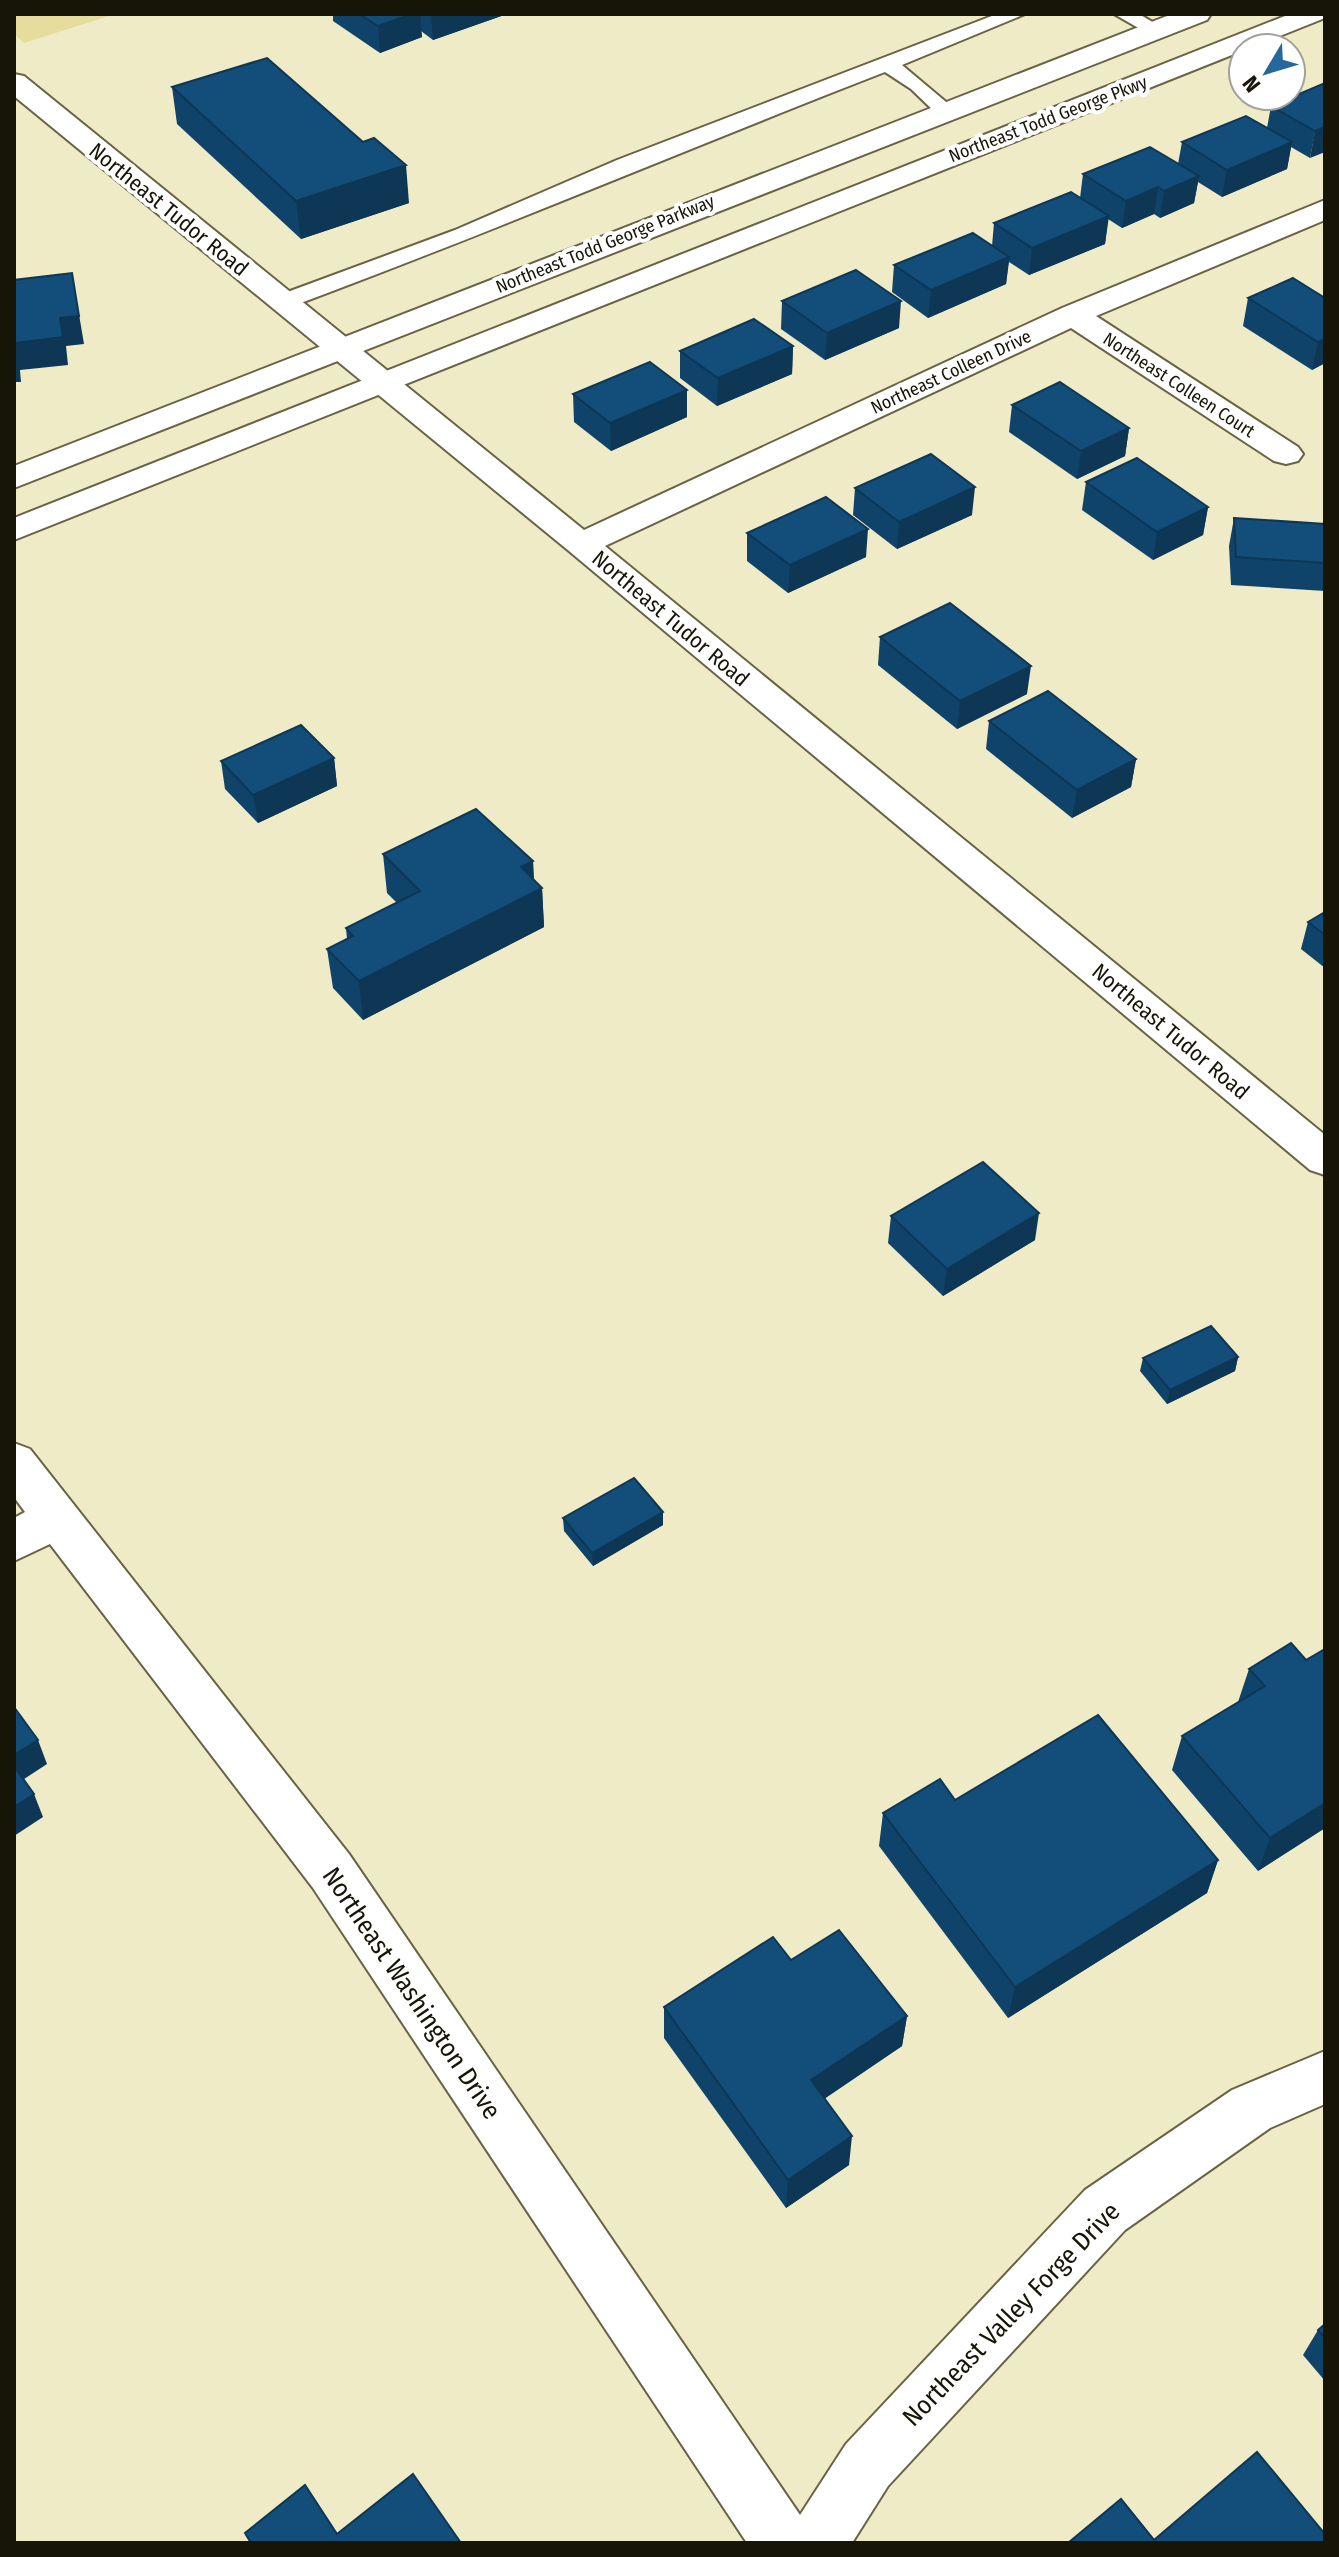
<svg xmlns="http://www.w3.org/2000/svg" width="1339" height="2557" font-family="'Fira Sans Condensed',sans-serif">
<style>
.green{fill:#e5dc9d}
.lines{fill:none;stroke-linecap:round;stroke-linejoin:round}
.lane-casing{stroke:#686344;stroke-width:4}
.street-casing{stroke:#686344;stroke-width:4}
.secondary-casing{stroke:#686344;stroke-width:4}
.lane{fill:#fff;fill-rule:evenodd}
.street{fill:#fff;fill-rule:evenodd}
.secondary{fill:#fff;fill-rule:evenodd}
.wall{fill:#104369}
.shaded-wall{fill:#0d3755}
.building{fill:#134e7a;stroke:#0d3755;stroke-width:2}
.labels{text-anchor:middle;stroke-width:8;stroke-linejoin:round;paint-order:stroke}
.far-street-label{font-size:18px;fill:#171508;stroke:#fff}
.street-label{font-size:22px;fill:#171508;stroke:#fff}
.near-street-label{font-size:26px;fill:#171508;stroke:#fff}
</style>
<rect width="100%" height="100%" fill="#efebc7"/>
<path class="green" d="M14,14h101l-91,29 -10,-9z"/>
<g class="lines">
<g class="lane-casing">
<g id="lane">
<path d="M997,14h28l-123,51 50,42 3,4 -3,4h-14l-27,-26 -26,-17c-199,77 -395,161 -595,235l-8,2 -11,-7 3,-5 181,-67 162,-70z"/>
<path d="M1114,14h25l27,16 -3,4h-14z"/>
</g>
</g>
<g class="street-casing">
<g id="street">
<path d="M14,74l10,2 560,454 478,-222 263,-108v20l-229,96 202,131 5,7 -5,7 -12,3 -12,-3 -203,-133 -466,218 720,589v40l-15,-5 -741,-619 -555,-455z"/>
<path d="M14,1443l16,6 319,405 451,661 46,-71 239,-254 147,-100 93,-39v53l-55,24 -145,102 -237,256 -36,57h-105l-434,-655 -263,-344 -36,17v-43l11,-6 -11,-15z"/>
</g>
</g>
<g class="secondary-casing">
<g id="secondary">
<path d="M1172,14h39l-4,6 -1193,468v-22z"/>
<path d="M1290,14h35v4l-1311,522v-22z"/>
</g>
</g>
<use href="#lane" class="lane"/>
<use href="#street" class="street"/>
<use href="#secondary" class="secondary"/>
</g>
<g class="wall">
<path d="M333,14h174l-74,26 -12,-9 1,6 -42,16 -47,-32z"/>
<path d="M1325,83l-15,75 -19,-11 -4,22 -65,28 -24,-15 -4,21 -34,15 -6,-4 -32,14 -14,-9 -3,25 -76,31 -20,-13 -3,22 -78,34 -36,-26 2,-27 98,-19 2,-23 86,-25 3,-24 95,-10 4,-22 85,-14 4,-22z"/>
<path d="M172,87l237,116 -108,36 -124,-115z"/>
<path d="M1248,298h77v65l-13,7 -69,-44z"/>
<path d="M782,301l117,27 -74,32 -44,-31z"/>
<path d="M793,346l-1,28 -75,32 -37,-28v-27z"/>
<path d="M573,394l114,23 -76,34 -37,-29z"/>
<path d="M1012,405l117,23 -4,28 -48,23 -68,-47z"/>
<path d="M1086,482l122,25 -5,28 -50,25 -71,-50z"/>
<path d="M855,488l117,27 -75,34 -44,-34z"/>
<path d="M1234,518l91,6v67l-94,-6 -2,-39z"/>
<path d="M747,533l119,24 -78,36 -41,-32z"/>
<path d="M880,637l147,57 -70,35 -79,-64z"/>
<path d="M989,721l147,38 -5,28 -59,31 -86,-69z"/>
<path d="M334,758l3,28 -79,37 -33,-34 -4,-28z"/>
<path d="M383,854l150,7 1,19 8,8 2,39 -181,93 -30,-32 -6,-39 20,-10 -1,-11 51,-25 -10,-10z"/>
<path d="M1325,912v56l-24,-19 7,-27z"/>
<path d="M891,1216l144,24 -92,56 -55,-53z"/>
<path d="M1238,1357l-3,14 -68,33 -27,-33 3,-13z"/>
<path d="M663,1512v13l-70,41 -29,-35 -1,-13z"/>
<path d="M1325,1649v179l-67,43 -86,-101 10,-34 56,-34 11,-33 57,-9z"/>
<path d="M955,1800l263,60 -11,33 -199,125 -129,-172 4,-33z"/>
<path d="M791,1960l116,56 -5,30 -77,52 24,67 -63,43 -122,-170v-31z"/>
<path d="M1325,2324v57l-22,-26 15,-25z"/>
</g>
<g class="shaded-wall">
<path d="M412,14h8l2,23 -42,16 -2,-27z"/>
<path d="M431,14h76l-74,26z"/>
<path d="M1325,127v25l-15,6 5,-27z"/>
<path d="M1292,142l-5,27 -65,28 5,-27z"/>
<path d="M406,165l3,38 -108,36 -5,-38z"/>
<path d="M1199,176l-5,27 -34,15 4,-27z"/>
<path d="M1158,187l-4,27 -32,14 4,-27z"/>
<path d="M1109,216l-4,28 -76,31 3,-27z"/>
<path d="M1009,257l-3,27 -78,34 3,-28z"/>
<path d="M72,273l12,71 -18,2 2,19 -48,5 1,12h-7v-39l46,-25z"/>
<path d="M901,301l-2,27 -74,32 2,-27z"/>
<path d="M1325,339v24l-13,7 6,-28z"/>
<path d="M793,346l-1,28 -75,32 1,-28z"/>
<path d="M687,390v27l-76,34 -1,-28z"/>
<path d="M1129,428l-4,28 -48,23 4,-28z"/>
<path d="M975,487l-3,28 -75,34 2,-27z"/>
<path d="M1208,507l-5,28 -50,25 4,-28z"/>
<path d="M868,529l-2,28 -78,36 2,-28z"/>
<path d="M1031,666l-4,28 -70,35 3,-28z"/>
<path d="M334,758l3,28 -79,37 -5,-28z"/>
<path d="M1136,759l-5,28 -59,31 5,-28z"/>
<path d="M533,861l1,30 8,-3 2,39 -181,93 -4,-39 162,-114z"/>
<path d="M1039,1213l-4,27 -92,56 4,-27z"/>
<path d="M1238,1357l-3,14 -68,33 3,-14z"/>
<path d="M663,1512v13l-70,41 -1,-13z"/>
<path d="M38,1740l9,24 -29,19 -4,-10v-18z"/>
<path d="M34,1794l9,23 -29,19v-29z"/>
<path d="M1325,1803v25l-67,43 12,-33z"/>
<path d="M1218,1860l-11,33 -199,125 7,-31z"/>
<path d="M907,2016l-5,30 -94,64 3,-30z"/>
<path d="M852,2136l-3,29 -63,43 2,-28z"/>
</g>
<g class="building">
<path d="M359,14h53l-34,12z"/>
<path d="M267,58l96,84 11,-4 32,27 -110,36 -124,-114z"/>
<path d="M1325,83v44l-10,4 -44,-25z"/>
<path d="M1246,116l46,26 -65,28 -45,-28z"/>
<path d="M1150,147l49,29 -35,15 -6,-4 -32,14 -43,-27z"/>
<path d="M1071,192l38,24 -77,32 -38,-25z"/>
<path d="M973,233l36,24 -78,33 -37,-25z"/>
<path d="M856,270l45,31 -74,32 -45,-32z"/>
<path d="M72,273l7,43 -19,2 3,19 -49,6 1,11h-1v-74z"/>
<path d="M1293,278l32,20v41l-7,3 -70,-44z"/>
<path d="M754,319l39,27 -75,32 -38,-27z"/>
<path d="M650,362l37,28 -77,33 -37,-29z"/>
<path d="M1060,382l69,46 -48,23 -69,-46z"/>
<path d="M931,454l44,33 -76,35 -44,-34z"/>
<path d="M1137,458l71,49 -51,25 -71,-50z"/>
<path d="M826,497l42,32 -78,36 -43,-32z"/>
<path d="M1234,518l91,6v39l-89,-6z"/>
<path d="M950,603l81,63 -71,35 -80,-64z"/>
<path d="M1048,691l88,68 -59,31 -88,-69z"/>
<path d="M301,725l33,33 -81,37 -32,-34z"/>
<path d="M476,809l57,52 -12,6 21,21 -183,93 -32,-32 26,-13 -7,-8 74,-37 -37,-37z"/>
<path d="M1325,912v23l-17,-13z"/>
<path d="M983,1162l56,51 -92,56 -56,-53z"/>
<path d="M1211,1326l27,31 -68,33 -27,-32z"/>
<path d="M634,1478l29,34 -71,41 -29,-35z"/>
<path d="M1291,1643l15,17 19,-11v154l-55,35 -88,-102 83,-50 -16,-17z"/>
<path d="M14,1707l24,33 -24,15z"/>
<path d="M1098,1715l120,145 -203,127 -132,-174 57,-34 15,21z"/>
<path d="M14,1766l20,28 -20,13z"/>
<path d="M839,1930l68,86 -96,64 41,56 -64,44 -124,-173 109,-70 18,23z"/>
<path d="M1325,2324v14l-7,-8z"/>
<path d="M1257,2452l68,82v9h-257l53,-44 33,41z"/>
<path d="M413,2474l48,69h-210l-6,-10 60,-48 32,49z"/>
</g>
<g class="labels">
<g class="far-street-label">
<text transform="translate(1048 119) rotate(-21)" y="6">Northeast Todd George Pkwy</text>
<text transform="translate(605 244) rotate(-22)" y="6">Northeast Todd George Parkway</text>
<text transform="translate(951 372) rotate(-25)" y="6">Northeast Colleen Drive</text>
<text transform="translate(1179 385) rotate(33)" y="6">Northeast Colleen Court</text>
</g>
<g class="street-label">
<text transform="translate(169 209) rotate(39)" y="8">Northeast Tudor Road</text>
<text transform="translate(671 618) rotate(40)" y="8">Northeast Tudor Road</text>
<text transform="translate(1171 1031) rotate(40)" y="8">Northeast Tudor Road</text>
</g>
<g class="near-street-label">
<text transform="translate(412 1993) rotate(56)" y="9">Northeast Washington Drive</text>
<text transform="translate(1011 2314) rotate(-46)" y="9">Northeast Valley Forge Drive</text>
</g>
</g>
<rect width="1339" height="2557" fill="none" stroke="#171508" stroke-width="32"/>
<g transform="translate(1267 72) rotate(232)"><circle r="38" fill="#ffffff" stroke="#a2a19c" stroke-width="2"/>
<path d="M0-6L14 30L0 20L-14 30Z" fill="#25689d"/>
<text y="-12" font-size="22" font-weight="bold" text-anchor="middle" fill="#171508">N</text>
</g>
</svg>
